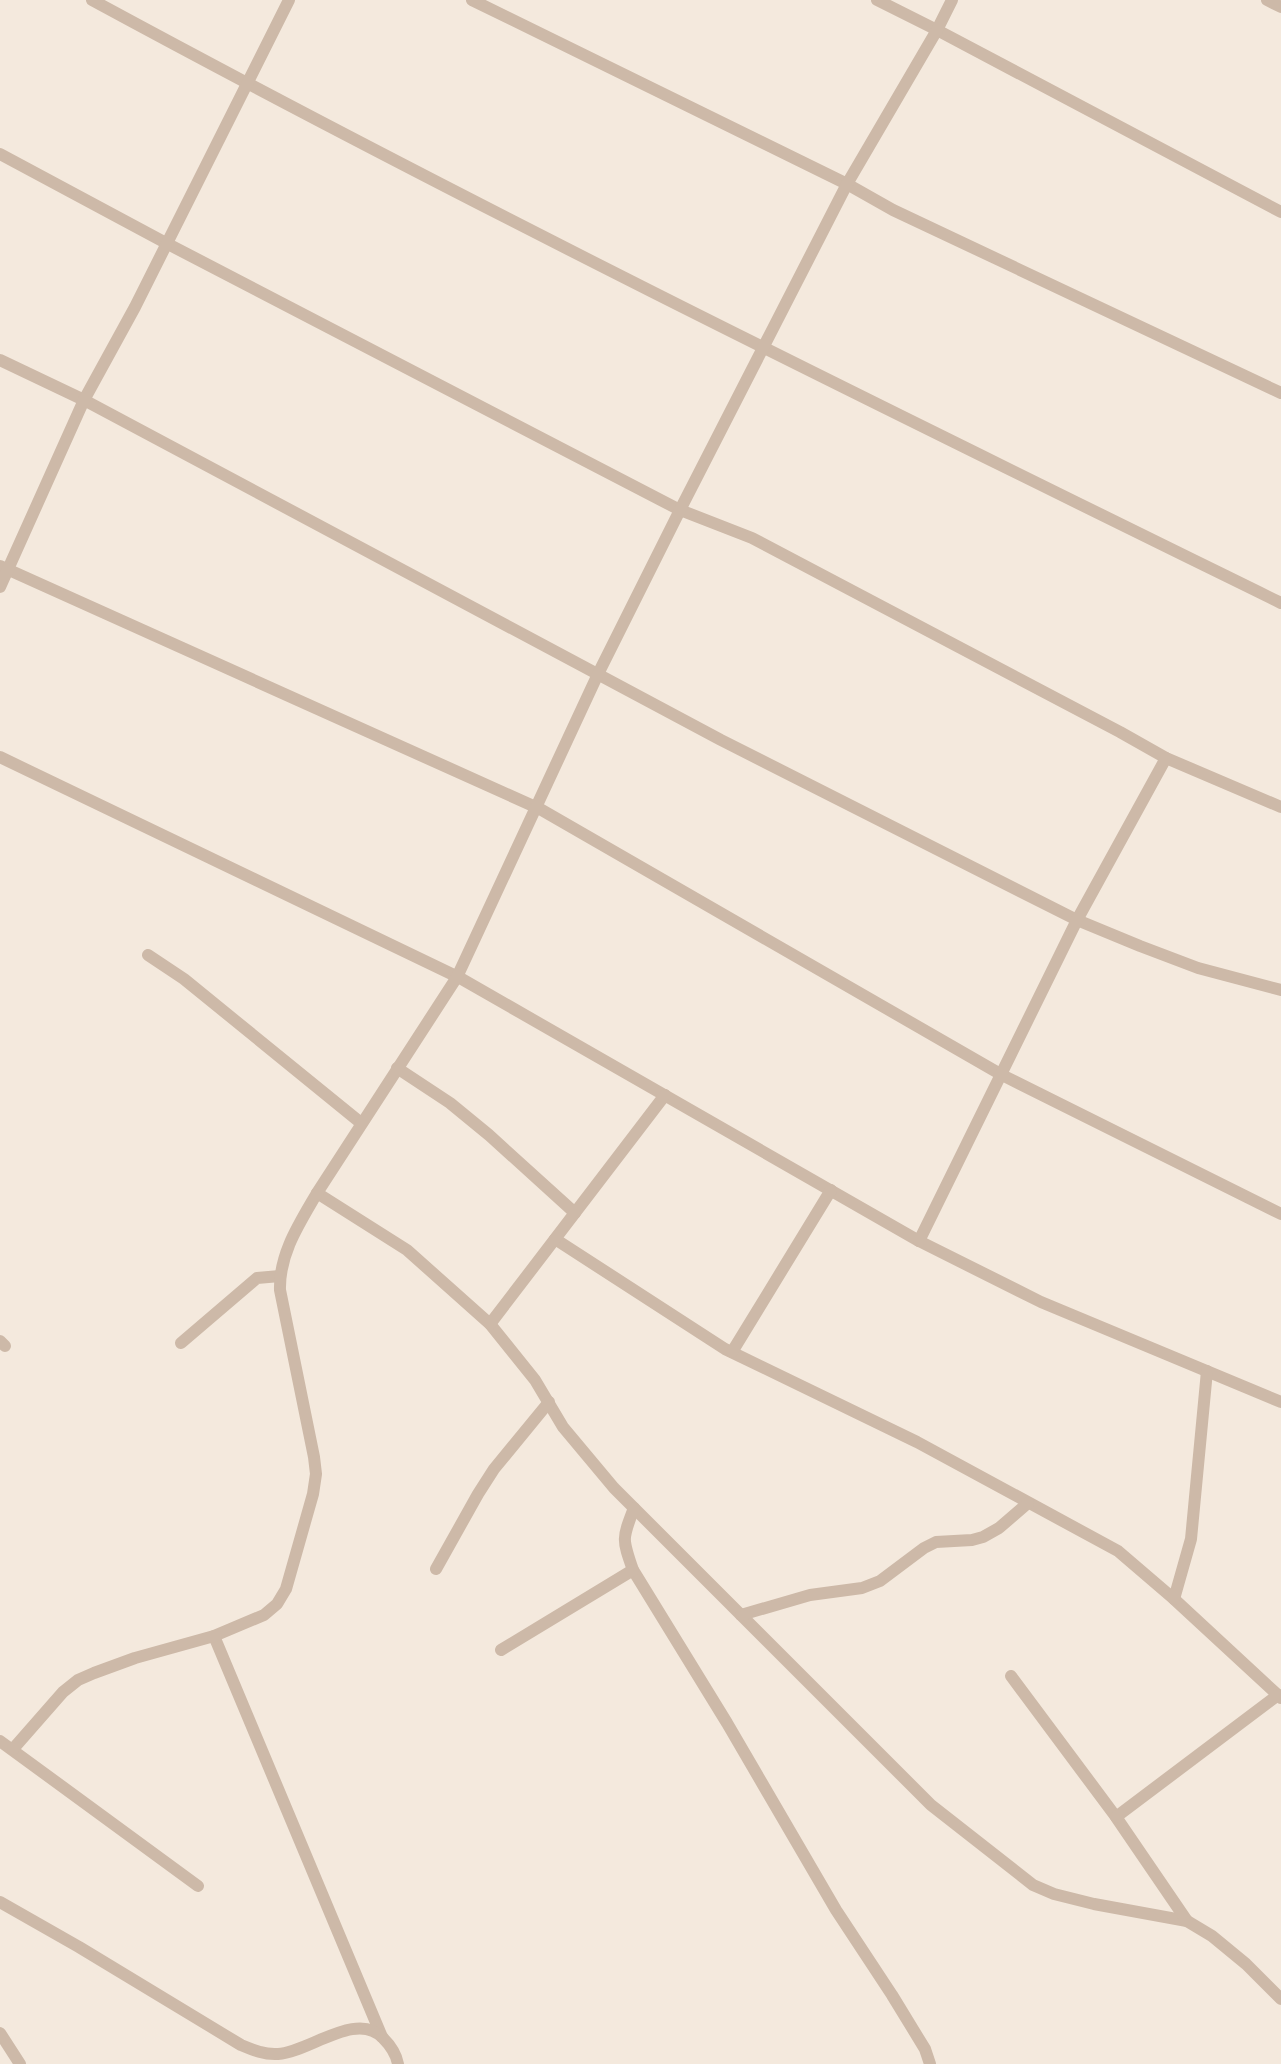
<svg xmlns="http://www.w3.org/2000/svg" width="1281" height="2064" font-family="Signika,sans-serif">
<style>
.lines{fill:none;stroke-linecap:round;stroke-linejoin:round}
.minor{stroke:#cdb9a8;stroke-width:12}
</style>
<rect width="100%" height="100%" fill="#f4e9dd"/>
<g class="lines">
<g class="minor">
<path d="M92,0c391,212 790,407 1189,603"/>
<path d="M472,0l375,184 46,26 388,183"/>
<path d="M877,0l60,30 344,182"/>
<path d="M1267,0l14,7"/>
<path d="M0,154l166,89 514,267 72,28 368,194 46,26 115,49"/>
<path d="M0,360l84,40 637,340 356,180 63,26 58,22 83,22"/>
<path d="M0,566l540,243 462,266 279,139"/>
<path d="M0,587l84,-187 51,-93 154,-307"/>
<path d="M0,757l460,221 459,263 122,61 240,100"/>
<path d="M148,955l36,24 177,144"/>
<path d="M397,1068l53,35 39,32 86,78"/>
<path d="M317,1193l90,57 83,74 45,56 28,47 51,61 317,317 102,80 21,9 40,10 93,17 25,15 34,28 35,35"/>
<path d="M555,1239l170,110 192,93 201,109 56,48 107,99"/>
<path d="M919,1241l158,-321 89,-162"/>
<path d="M490,1324l175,-229"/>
<path d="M0,1341l5,5"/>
<path d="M181,1343l76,-65 23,-2"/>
<path d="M732,1352l99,-162"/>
<path d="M634,1508c-12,31 -12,31 -1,62l94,153 109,187 56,85 33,54 5,15"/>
<path d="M436,1569l42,-75 16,-25 55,-67"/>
<path d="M1174,1599l17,-60 16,-168"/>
<path d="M741,1615l69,-20 52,-7 18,-7 44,-33 12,-6 36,-2 11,-3 16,-9 29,-25"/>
<path d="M214,1636l168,401"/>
<path d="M501,1650l132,-80"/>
<path d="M1011,1676l105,141 71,104"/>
<path d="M0,1741l198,145"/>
<path d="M13,1749l50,-57 15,-12 16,-7 41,-15 79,-22 50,-21 13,-11 9,-15 27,-95 3,-20 -2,-17 -34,-167c-1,-36 19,-66 37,-97l140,-216 141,-303 82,-164 167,-326 90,-154 15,-30"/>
<path d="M1116,1817l162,-122"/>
<path d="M0,1902l79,45 162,98c12,5 24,10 37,9 31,-2 79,-44 105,-16 8,8 13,15 15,26"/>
<path d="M0,2033l20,31"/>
</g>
</g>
</svg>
